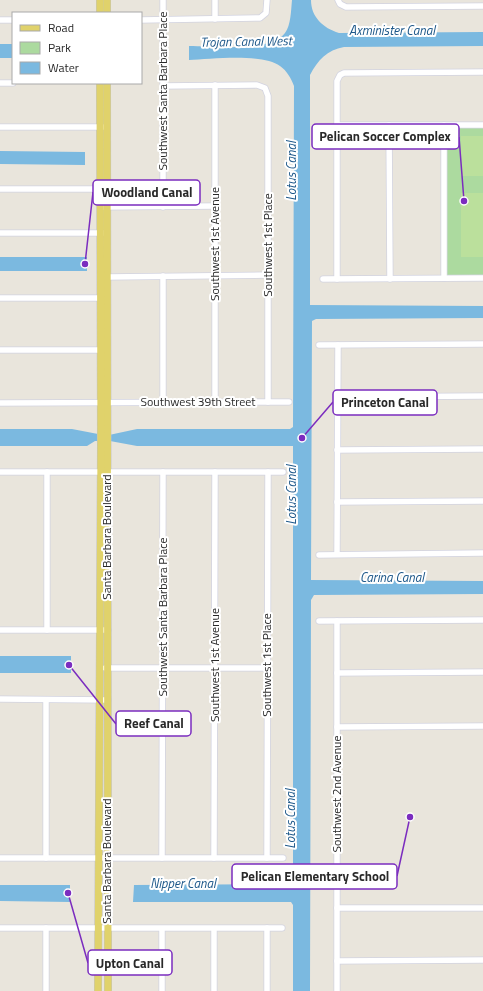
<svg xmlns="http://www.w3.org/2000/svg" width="483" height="991" font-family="'Titillium Web',sans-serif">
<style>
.green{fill:#acda9f}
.pitch{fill:#bbe09c}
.water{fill:#7bb9e0}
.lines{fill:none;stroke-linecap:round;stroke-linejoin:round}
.minor-casing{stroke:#d2d3e0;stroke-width:7}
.major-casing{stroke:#c3c3c3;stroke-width:8}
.minor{stroke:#fff;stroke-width:5.5}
.major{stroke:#e0d26b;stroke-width:7}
.labels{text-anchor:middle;stroke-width:4;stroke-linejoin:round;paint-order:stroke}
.street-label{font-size:12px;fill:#292929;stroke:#fff}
.water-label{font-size:13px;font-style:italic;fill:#1c5789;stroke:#fff}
.leader{fill:none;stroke:#7b2cbf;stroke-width:1.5}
.callout-dot{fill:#7b2cbf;stroke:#fff;stroke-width:1.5}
.callout{fill:#fff;stroke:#7b2cbf;stroke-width:1.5}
.callout-label{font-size:13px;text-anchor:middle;font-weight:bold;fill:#292929}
</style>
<rect width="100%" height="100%" fill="#e9e5dc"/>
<rect class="green" x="444" y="125" width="39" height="153"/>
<g class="pitch">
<rect x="461" y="136" width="22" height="40"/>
<rect x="461" y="193" width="22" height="64"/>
</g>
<g class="water">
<path d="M292,0h19c0,17 12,28 28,33l144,-1v14l-139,1c-17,3 -26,13 -34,28v230l173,1v12l-167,1 -4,2 -1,259 172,1v13l-169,1 -3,5 -1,391h-17v-86l-2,-3h-158l1,-17 155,-1 4,-1v-437h-156l-27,-5h-15l-8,5h-87v-17h72l26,5 11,1 28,-6h153l3,-2 1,-341c-3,-8 -7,-15 -14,-20 -17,-13 -69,-7 -91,-6v-14c24,0 80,7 96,-13 6,-8 6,-23 7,-33z"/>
<rect x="0" y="44" width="13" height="14"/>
<path d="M0,151l85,1v13l-85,-1z"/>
<rect x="0" y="257" width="87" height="14"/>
<rect x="0" y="656" width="71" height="17"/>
<path d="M0,885h70v17l-70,-1z"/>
</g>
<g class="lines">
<g class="minor-casing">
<g id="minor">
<path d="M215,0v19"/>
<path d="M338,0l2,4 6,3 137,-1"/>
<path d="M0,20h13"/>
<path d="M141,20l119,-2 6,-5 1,-13"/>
<path d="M0,83h13"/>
<path d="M215,85v317"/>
<path d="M163,86l94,-1 8,3 3,8v306"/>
<path d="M337,125h146"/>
<path d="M389,125l1,154"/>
<path d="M444,125v153"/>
<path d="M0,127h103"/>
<path d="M0,189h104"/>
<path d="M103,207l112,-1"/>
<path d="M163,207v-207"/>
<path d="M0,233h104"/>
<path d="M163,276v126"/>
<path d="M108,277l160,-2"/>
<path d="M323,279l160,-1"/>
<path d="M337,279v-198l3,-6 4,-2 139,-1"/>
<path d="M0,298h104"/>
<path d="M319,345l164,-1"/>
<path d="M0,350h104"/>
<path d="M337,397l146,-1"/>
<path d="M0,403l289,-1"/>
<path d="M337,450l146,-1"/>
<path d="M0,472h283"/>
<path d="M337,502l146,-1"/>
<path d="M337,554l1,-209"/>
<path d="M319,555l164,-2"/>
<path d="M319,621l164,-1"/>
<path d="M0,630h108"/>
<path d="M47,630v-158"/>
<path d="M105,668h162"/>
<path d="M337,673l146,-1"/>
<path d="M0,699l108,1"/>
<path d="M337,727l146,-1"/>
<path d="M0,858h283"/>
<path d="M46,858v-158"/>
<path d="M162,858l1,-386"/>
<path d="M214,858l1,-386"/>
<path d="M267,858l1,-386"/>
<path d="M337,908h146"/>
<path d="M0,928h282"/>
<path d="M337,961l146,-1"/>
<path d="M46,991v-63"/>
<path d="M162,991v-62"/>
<path d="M214,991v-62"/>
<path d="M267,991v-63"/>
<path d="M337,991v-370"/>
</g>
</g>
<g class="major-casing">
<g id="major">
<path d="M107,0v13"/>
<path d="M100,13v-13"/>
<path d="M107,83l1,908"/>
<path d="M98,991l3,-547 -1,-361"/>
</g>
</g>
<use href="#minor" class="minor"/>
<use href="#major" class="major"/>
</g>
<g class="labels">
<g class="street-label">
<text transform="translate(163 91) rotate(-90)" y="4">Southwest Santa Barbara Place</text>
<text transform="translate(215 244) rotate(-90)" y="4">Southwest 1st Avenue</text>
<text transform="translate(268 245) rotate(-90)" y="4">Southwest 1st Place</text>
<text x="198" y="406">Southwest 39th Street</text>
<text transform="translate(107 537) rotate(-90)" y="4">Santa Barbara Boulevard</text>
<text transform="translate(163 617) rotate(-90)" y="4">Southwest Santa Barbara Place</text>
<text transform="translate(215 665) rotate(-90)" y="4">Southwest 1st Avenue</text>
<text transform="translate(267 665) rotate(-90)" y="4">Southwest 1st Place</text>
<text transform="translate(337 794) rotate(-90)" y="4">Southwest 2nd Avenue</text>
<text transform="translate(107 861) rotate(-90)" y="4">Santa Barbara Boulevard</text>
</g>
<g class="water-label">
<text x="392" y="35">Axminister Canal</text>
<text transform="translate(246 41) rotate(-1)" y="5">Trojan Canal West</text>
<text transform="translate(291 171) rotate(-90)" y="5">Lotus Canal</text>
<text transform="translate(291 495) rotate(-90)" y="5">Lotus Canal</text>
<text x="392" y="582">Carina Canal</text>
<text transform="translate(290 819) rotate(-90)" y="5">Lotus Canal</text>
<text x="183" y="888">Nipper Canal</text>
</g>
</g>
<path class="leader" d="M464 201L459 137M85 264L93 192M302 438L333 402M69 665L116 724M410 817L397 876M68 893L88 963"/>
<g class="callout-dot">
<circle cx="464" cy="201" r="4"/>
<circle cx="85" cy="264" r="4"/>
<circle cx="302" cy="438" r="4"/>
<circle cx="69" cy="665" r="4"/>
<circle cx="410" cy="817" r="4"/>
<circle cx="68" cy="893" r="4"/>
</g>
<g class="callout">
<rect x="312" y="124" width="147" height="25" rx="4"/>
<rect x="93" y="180" width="107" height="25" rx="4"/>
<rect x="333" y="390" width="104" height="25" rx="4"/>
<rect x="116" y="711" width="75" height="25" rx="4"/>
<rect x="232" y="864" width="165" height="25" rx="4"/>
<rect x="88" y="950" width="84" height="25" rx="4"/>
</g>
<g class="callout-label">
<text x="385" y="141">Pelican Soccer Complex</text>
<text x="147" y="197">Woodland Canal</text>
<text x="385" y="407">Princeton Canal</text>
<text x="154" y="728">Reef Canal</text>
<text x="315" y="881">Pelican Elementary School</text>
<text x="130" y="968">Upton Canal</text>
</g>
<rect x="12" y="12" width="130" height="72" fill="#ffffff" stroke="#a9a9a9"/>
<rect x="20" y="25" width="20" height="6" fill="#e0d26b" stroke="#a9a9a9"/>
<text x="48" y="32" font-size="12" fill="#292929">Road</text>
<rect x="20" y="42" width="20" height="12" fill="#acda9f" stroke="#a9a9a9"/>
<text x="48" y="52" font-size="12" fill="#292929">Park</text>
<rect x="20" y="62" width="20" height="12" fill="#7bb9e0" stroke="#a9a9a9"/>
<text x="48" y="72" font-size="12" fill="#292929">Water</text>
</svg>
